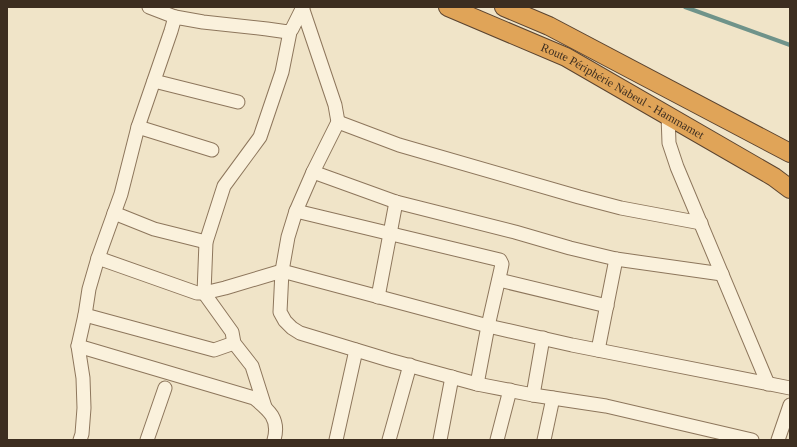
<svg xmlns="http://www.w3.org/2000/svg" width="797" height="447" font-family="Georgia,serif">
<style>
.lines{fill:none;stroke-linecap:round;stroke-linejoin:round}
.stream{stroke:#6f938a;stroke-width:4}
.minor-casing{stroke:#8d765c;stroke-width:15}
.highway-casing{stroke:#5b4430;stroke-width:20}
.minor{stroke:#faf1dc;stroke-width:13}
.highway{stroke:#e0a458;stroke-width:18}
.labels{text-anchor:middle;stroke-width:3;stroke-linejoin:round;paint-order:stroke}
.street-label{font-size:12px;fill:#3d2e20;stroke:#f7eed8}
</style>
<rect width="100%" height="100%" fill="#f0e4c8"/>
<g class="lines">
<path class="stream" d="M685,7l105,38"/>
<g class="minor-casing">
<g id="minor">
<path d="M149,7l26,10"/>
<path d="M303,10l32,95 3,17 -25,50 -17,39 -8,26 -6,34 -2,41 5,9 7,7 8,5 89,27 88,24 56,11 73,11 146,34"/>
<path d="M154,81l84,21"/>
<path d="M668,115l1,28 8,24 91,217"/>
<path d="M338,122l61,23 180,52 42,11 80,15"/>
<path d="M138,127l74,23"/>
<path d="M313,172l83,30 119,30 55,16 46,11 106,15"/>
<path d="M296,211l204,49 2,4 -1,5 -13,57 -11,58"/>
<path d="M114,213l40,16 52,13"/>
<path d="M98,258l99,35h7l21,-5 57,-17 206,55 84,19 218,43"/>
<path d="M499,280l108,26"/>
<path d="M378,297l18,-95"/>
<path d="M85,315l129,35 20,-7"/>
<path d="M78,346l176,52c15,12 26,21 20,42"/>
<path d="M598,350l18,-91"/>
<path d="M533,395l10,-57"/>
<path d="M265,407l-13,-41 -18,-23 -2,-11 -28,-39 2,-51 18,-56 36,-49 22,-65 8,-40"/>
<path d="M80,440l2,-6 2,-26 -1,-30 -5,-32 7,-31 4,-26 9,-31 23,-64 17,-67 33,-96 4,-14 28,5 64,7 21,3 4,-3 11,-22"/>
<path d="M147,440l18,-52"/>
<path d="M336,440l20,-90"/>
<path d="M389,440l21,-75"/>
<path d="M440,440l12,-63"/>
<path d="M497,440l13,-50"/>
<path d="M544,440l9,-42"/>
<path d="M778,440l12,-35"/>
</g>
</g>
<g class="highway-casing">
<g id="highway">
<path id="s1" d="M448,7l118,50 208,120 16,12"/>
<path d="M504,7l45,19 241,127"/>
</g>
</g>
<use href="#minor" class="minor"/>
<use href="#highway" class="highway"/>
</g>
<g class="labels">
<g class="street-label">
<text dy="4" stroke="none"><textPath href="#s1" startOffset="194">Route Périphérie Nabeul - Hammamet</textPath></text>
</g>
</g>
<rect width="797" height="447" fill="none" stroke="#3d2e20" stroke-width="16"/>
</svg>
